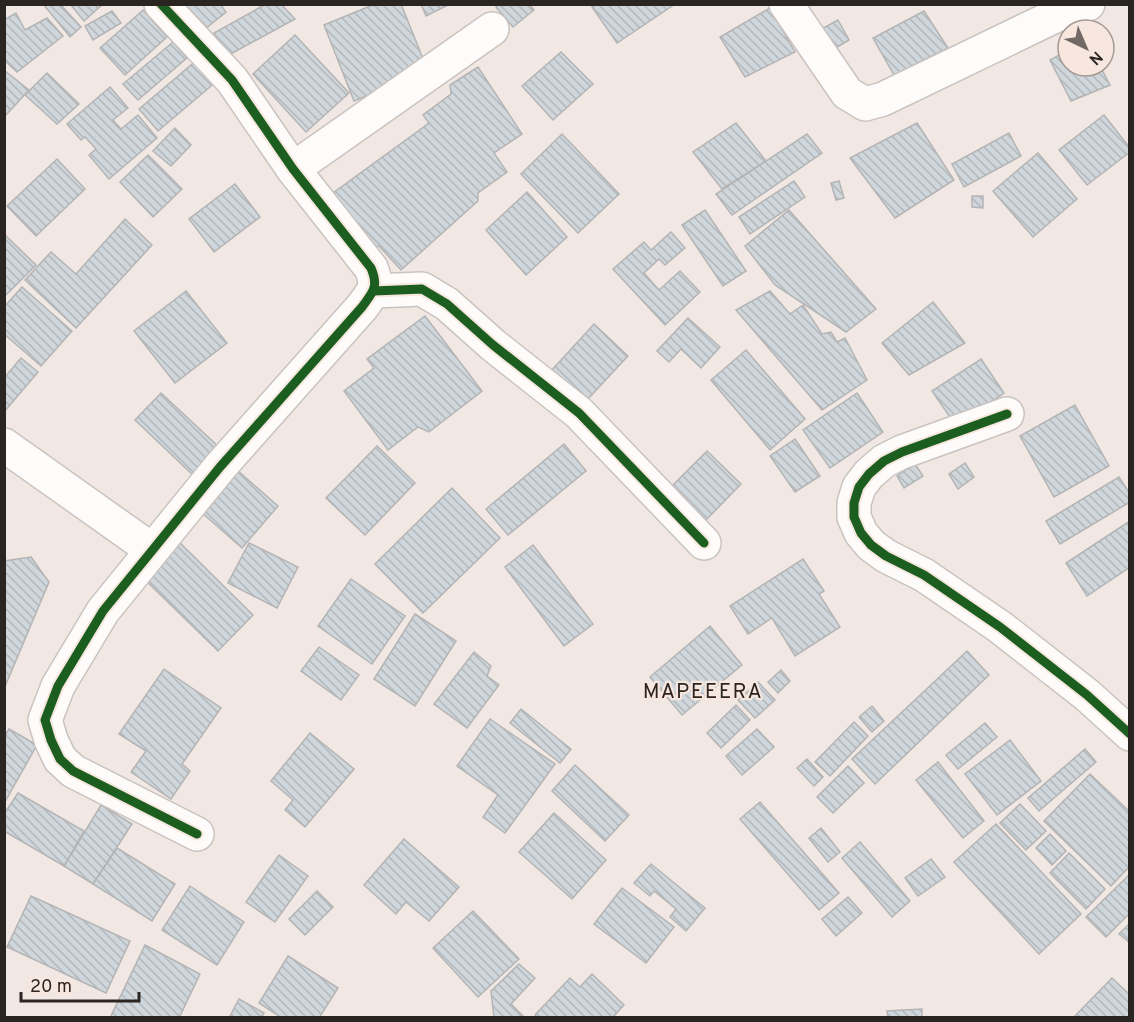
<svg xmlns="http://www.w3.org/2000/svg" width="1134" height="1022" font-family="Overpass,sans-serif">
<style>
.building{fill:url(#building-back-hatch);stroke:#b5b4b4;stroke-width:1.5}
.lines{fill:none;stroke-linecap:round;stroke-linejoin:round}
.street-casing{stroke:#cac3bf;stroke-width:36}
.street{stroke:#fdfcfb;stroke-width:33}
.cycleway-casing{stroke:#f7e7de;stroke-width:13}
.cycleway{stroke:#1b5e20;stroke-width:9}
.labels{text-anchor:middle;stroke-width:4.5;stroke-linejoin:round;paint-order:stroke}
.quarter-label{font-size:21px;letter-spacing:1.5px;fill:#2b2522;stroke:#f7e7de}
</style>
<defs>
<pattern id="building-back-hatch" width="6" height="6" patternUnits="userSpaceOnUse" patternTransform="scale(1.5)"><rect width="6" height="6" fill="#cfd7dc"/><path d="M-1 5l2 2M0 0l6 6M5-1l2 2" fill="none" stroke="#b2b8bc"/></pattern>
</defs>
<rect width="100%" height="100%" fill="#f1e8e4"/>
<g class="building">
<path d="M43,4h17l21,23 -11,10z"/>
<path d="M70,4h33l-19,17z"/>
<path d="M167,4h53l6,8 -32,26z"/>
<path d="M266,4h15l14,15 -68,37 -13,-23z"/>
<path d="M375,4h26l27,67 -74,30 -30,-76z"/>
<path d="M421,4h29l-24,12z"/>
<path d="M500,4h29l5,6 -21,17 -17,-20z"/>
<path d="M597,4h78l-58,39 -25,-36z"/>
<path d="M770,8l25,44 -50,25 -25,-40z"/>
<path d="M143,10l24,27 -42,38 -25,-27z"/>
<path d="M112,11l9,12 -28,17 -8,-14z"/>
<path d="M924,11l24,37 -54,27 -21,-37z"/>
<path d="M16,13l9,17 22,-12 16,18 -46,36 -13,-12v-40z"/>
<path d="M838,20l11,20 -23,14 -12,-21z"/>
<path d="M295,35l54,58 -43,39 -53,-58z"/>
<path d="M173,42l14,16 -49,42 -15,-16z"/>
<path d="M1068,50v16h32l10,19 -39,16 -21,-41z"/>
<path d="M561,52l32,32 -40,36 -31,-34z"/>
<path d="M198,59l19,22 -59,50 -19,-22z"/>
<path d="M478,67l44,67 -28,19 13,19 -29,21v8l-77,69 -22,-24 -11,3 -39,-53 100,-73 -6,-8 28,-21 -1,-9z"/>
<path d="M4,70l25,20 -25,27z"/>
<path d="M47,73l32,31 -22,20 -32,-29z"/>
<path d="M110,87l18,21 -15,12 8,9 17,-14 19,23 -48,41 -20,-24 7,-6 -11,-12 -4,3 -14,-16z"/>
<path d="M1104,115l26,33v4l-43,33 -28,-35z"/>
<path d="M736,123l30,38 -44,28 -29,-37z"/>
<path d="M917,123l37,57 -59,38 -45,-60z"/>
<path d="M175,128l16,17 -20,21 -18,-15z"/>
<path d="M1009,133l12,23 -57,31 -12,-23z"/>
<path d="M562,134l57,60 -41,39 -57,-59z"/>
<path d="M807,134l15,19 -90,62 -16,-21z"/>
<path d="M1038,153l39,46 -44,38 -40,-46z"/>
<path d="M148,155l34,34 -29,28 -33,-35z"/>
<path d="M57,159l28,30 -49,47 -29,-30z"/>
<path d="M794,181l11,16 -55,37 -11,-17z"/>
<path d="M839,181l5,17 -8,2 -5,-17z"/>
<path d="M235,184l25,33 -46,35 -25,-33z"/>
<path d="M527,192l40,45 -41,38 -40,-45z"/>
<path d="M972,196h11v12l-11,-1z"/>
<path d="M705,210l41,61 -23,15 -41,-61z"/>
<path d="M789,210l87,99 -30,23 -71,-47 -30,-39z"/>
<path d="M125,219l27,26 -76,83 -51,-48 26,-28 25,22z"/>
<path d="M671,232l14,16 -20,17 -6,-6 -15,14 15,17 21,-19 20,21 -35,33 -52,-56 31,-27 7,8z"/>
<path d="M4,234l32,31 -32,32z"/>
<path d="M22,287l50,44 -31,35 -37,-32v-27z"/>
<path d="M186,291l41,52 -52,40 -41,-52z"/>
<path d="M770,291l20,23 13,-9 19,29 9,-2 6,10 8,-4 22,42 -45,30 -86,-100z"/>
<path d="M933,302l32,41 -56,32 -27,-32z"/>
<path d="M425,316l57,75 -53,41 -11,-5 -30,23 -44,-59 30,-23 -7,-9z"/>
<path d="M688,318l32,29 -19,21 -20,-19 -12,13 -12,-11z"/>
<path d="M594,324l34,32 -43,46 -34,-31z"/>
<path d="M746,350l59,69 -35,31 -59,-70z"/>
<path d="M21,358l17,14 -34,40v-34z"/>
<path d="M981,359l23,34 -48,33 -24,-35z"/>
<path d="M161,393l60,56 -26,28 -60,-57z"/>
<path d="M857,393l26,39 -53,36 -27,-38z"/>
<path d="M1075,405l34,61 -55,31 -34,-61z"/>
<path d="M795,439l25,37 -25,16 -25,-36z"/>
<path d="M564,444l22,27 -78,64 -22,-26z"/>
<path d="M377,446l38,37 -50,52 -39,-37z"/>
<path d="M707,451l34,33 -35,36 -35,-33z"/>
<path d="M965,463l9,14 -16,12 -9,-15z"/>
<path d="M915,464l8,12 -19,12 -7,-12z"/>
<path d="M237,470l41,36 -36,42 -41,-36z"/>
<path d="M1119,477l11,17v8l-70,42 -14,-23z"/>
<path d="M452,488l48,50 -77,75 -48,-49z"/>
<path d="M1130,521v46l-43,29 -21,-33z"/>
<path d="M173,536l80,79 -35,36 -81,-79z"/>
<path d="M249,543l49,24 -21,41 -49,-25z"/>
<path d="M533,545l60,79 -29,22 -59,-79z"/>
<path d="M31,557l18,25 -45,107v-128z"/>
<path d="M803,559l21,32 -5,3 21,33 -45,29 -23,-38 -24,16 -18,-28z"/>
<path d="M351,579l54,37 -33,48 -54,-38z"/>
<path d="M415,614l41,27 -41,65 -41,-27z"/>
<path d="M710,626l32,39 -60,50 -32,-38z"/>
<path d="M319,647l40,28 -18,25 -40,-29z"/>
<path d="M967,651l22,24 -114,109 -23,-25z"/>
<path d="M474,652l17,14 -4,10 12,9 -32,43 -33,-24z"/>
<path d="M164,669l57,39 -39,56 8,7 -19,28 -40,-27 15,-21 -27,-17z"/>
<path d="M781,670l9,11 -12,12 -10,-11z"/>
<path d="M758,682l17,18 -20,18 -17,-18z"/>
<path d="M736,705l14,15 -29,28 -14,-15z"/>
<path d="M872,706l12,15 -12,11 -13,-15z"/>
<path d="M521,709l50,40 -11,14 -50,-40z"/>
<path d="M490,719l65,45 -50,69 -22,-16 15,-22 -41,-29z"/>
<path d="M854,722l14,14 -38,40 -15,-14z"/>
<path d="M985,723l12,14 -39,32 -12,-14z"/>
<path d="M9,729l28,16 -31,55 -2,-1v-62z"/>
<path d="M757,729l17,18 -32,28 -16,-19z"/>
<path d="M310,733l44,36 -49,58 -20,-17 8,-10 -22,-19z"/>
<path d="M1010,740l31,41 -44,34 -32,-41z"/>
<path d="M1085,749l11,13 -57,49 -11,-13z"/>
<path d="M807,759l16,18 -9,9 -17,-18z"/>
<path d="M938,762l46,59 -21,17 -47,-58z"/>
<path d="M575,765l54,50 -24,26 -53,-50z"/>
<path d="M848,766l16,17 -31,30 -16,-16z"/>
<path d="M1090,774l40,38v54l-19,20 -67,-65z"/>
<path d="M18,793l66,38 -20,35 -60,-35v-17z"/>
<path d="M760,802l79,91 -20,17 -79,-91z"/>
<path d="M1020,804l26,27 -20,19 -26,-27z"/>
<path d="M101,805l31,19 -39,60 -29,-18z"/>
<path d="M554,813l52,47 -34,39 -53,-47z"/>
<path d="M996,824l85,90 -42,40 -85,-92z"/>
<path d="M821,828l19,24 -12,10 -19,-24z"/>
<path d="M1050,834l16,17 -14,14 -16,-17z"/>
<path d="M404,839l55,48 -30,34 -23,-19 -10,12 -32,-29z"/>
<path d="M860,842l50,59 -18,16 -50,-59z"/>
<path d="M117,848l58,36 -23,37 -59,-37z"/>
<path d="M1069,853l36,36 -19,20 -36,-36z"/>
<path d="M279,855l29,21 -33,46 -29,-20z"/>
<path d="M931,859l14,18 -27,19 -13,-18z"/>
<path d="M651,864l54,44 -19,23 -16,-14 6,-8 -22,-18 -4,5 -16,-13z"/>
<path d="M1130,874v39l-24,24 -20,-20z"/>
<path d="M190,886l54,36 -27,43 -55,-35z"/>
<path d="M622,888l52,39 -28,36 -52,-39z"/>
<path d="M317,891l16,16 -28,28 -16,-16z"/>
<path d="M31,896l99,45 -24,52 -99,-46z"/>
<path d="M848,897l14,16 -26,23 -14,-17z"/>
<path d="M473,911l46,48 -41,38 -45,-49z"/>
<path d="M1130,923v20l-11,-9z"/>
<path d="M145,945l55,29 -21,44h-69z"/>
<path d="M288,956l50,32 -19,30h-37l-23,-15z"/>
<path d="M519,964l16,14 -24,26 14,14h-31l-3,-27z"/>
<path d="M592,974l32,31 -12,13h-74l-3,-3 35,-37 10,9z"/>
<path d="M1112,978l18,17v23h-57z"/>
<path d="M239,999l25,14 -3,5h-32z"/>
<path d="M922,1009v9h-34l-1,-7z"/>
</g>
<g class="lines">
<g class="street-casing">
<g id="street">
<path d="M161,4l71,76 61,89 78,99c8,19 2,24 -9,39l-142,160 -117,144 -45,75 -13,34 6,20 9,19 13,12 124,63"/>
<path d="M786,4l61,89 18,11 18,-5 174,-84 31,-11"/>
<path d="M293,169l199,-140"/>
<path d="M374,291l48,-2 25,15 46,41 86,68 125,130"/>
<path d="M1007,414l-105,38 -18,9 -15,13 -10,13 -5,16v14l7,16 10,12 15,11 38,19 76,52 87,68 43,39"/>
<path d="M4,445l148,105"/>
</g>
</g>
<use href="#street" class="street"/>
<g class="cycleway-casing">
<g id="cycleway">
<path d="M161,4l71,76 61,89 78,99c8,19 2,24 -9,39l-142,160 -117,144 -45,75 -13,34 6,20 9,19 13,12 124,63"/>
<path d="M374,291l48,-2 25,15 46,41 86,68 125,130"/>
<path d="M1007,414l-105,38 -18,9 -15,13 -10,13 -5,16v14l7,16 10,12 15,11 38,19 76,52 87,68 43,39"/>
</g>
</g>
<use href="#cycleway" class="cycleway"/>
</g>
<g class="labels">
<g class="quarter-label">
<text x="703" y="698">MAPEEERA</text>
</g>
</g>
<rect width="1134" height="1022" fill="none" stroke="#2b2522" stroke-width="12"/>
<g transform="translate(1086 48) rotate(136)"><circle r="28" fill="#f7e7de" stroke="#a59993" stroke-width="1.5"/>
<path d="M0-4.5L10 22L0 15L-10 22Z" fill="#706966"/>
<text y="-9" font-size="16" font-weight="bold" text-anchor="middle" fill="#2b2522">N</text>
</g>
<path d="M21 992v9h118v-9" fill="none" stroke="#2b2522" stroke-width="3"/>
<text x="30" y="992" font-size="18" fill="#2b2522" stroke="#f7e7de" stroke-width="4.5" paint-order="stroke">20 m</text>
</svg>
